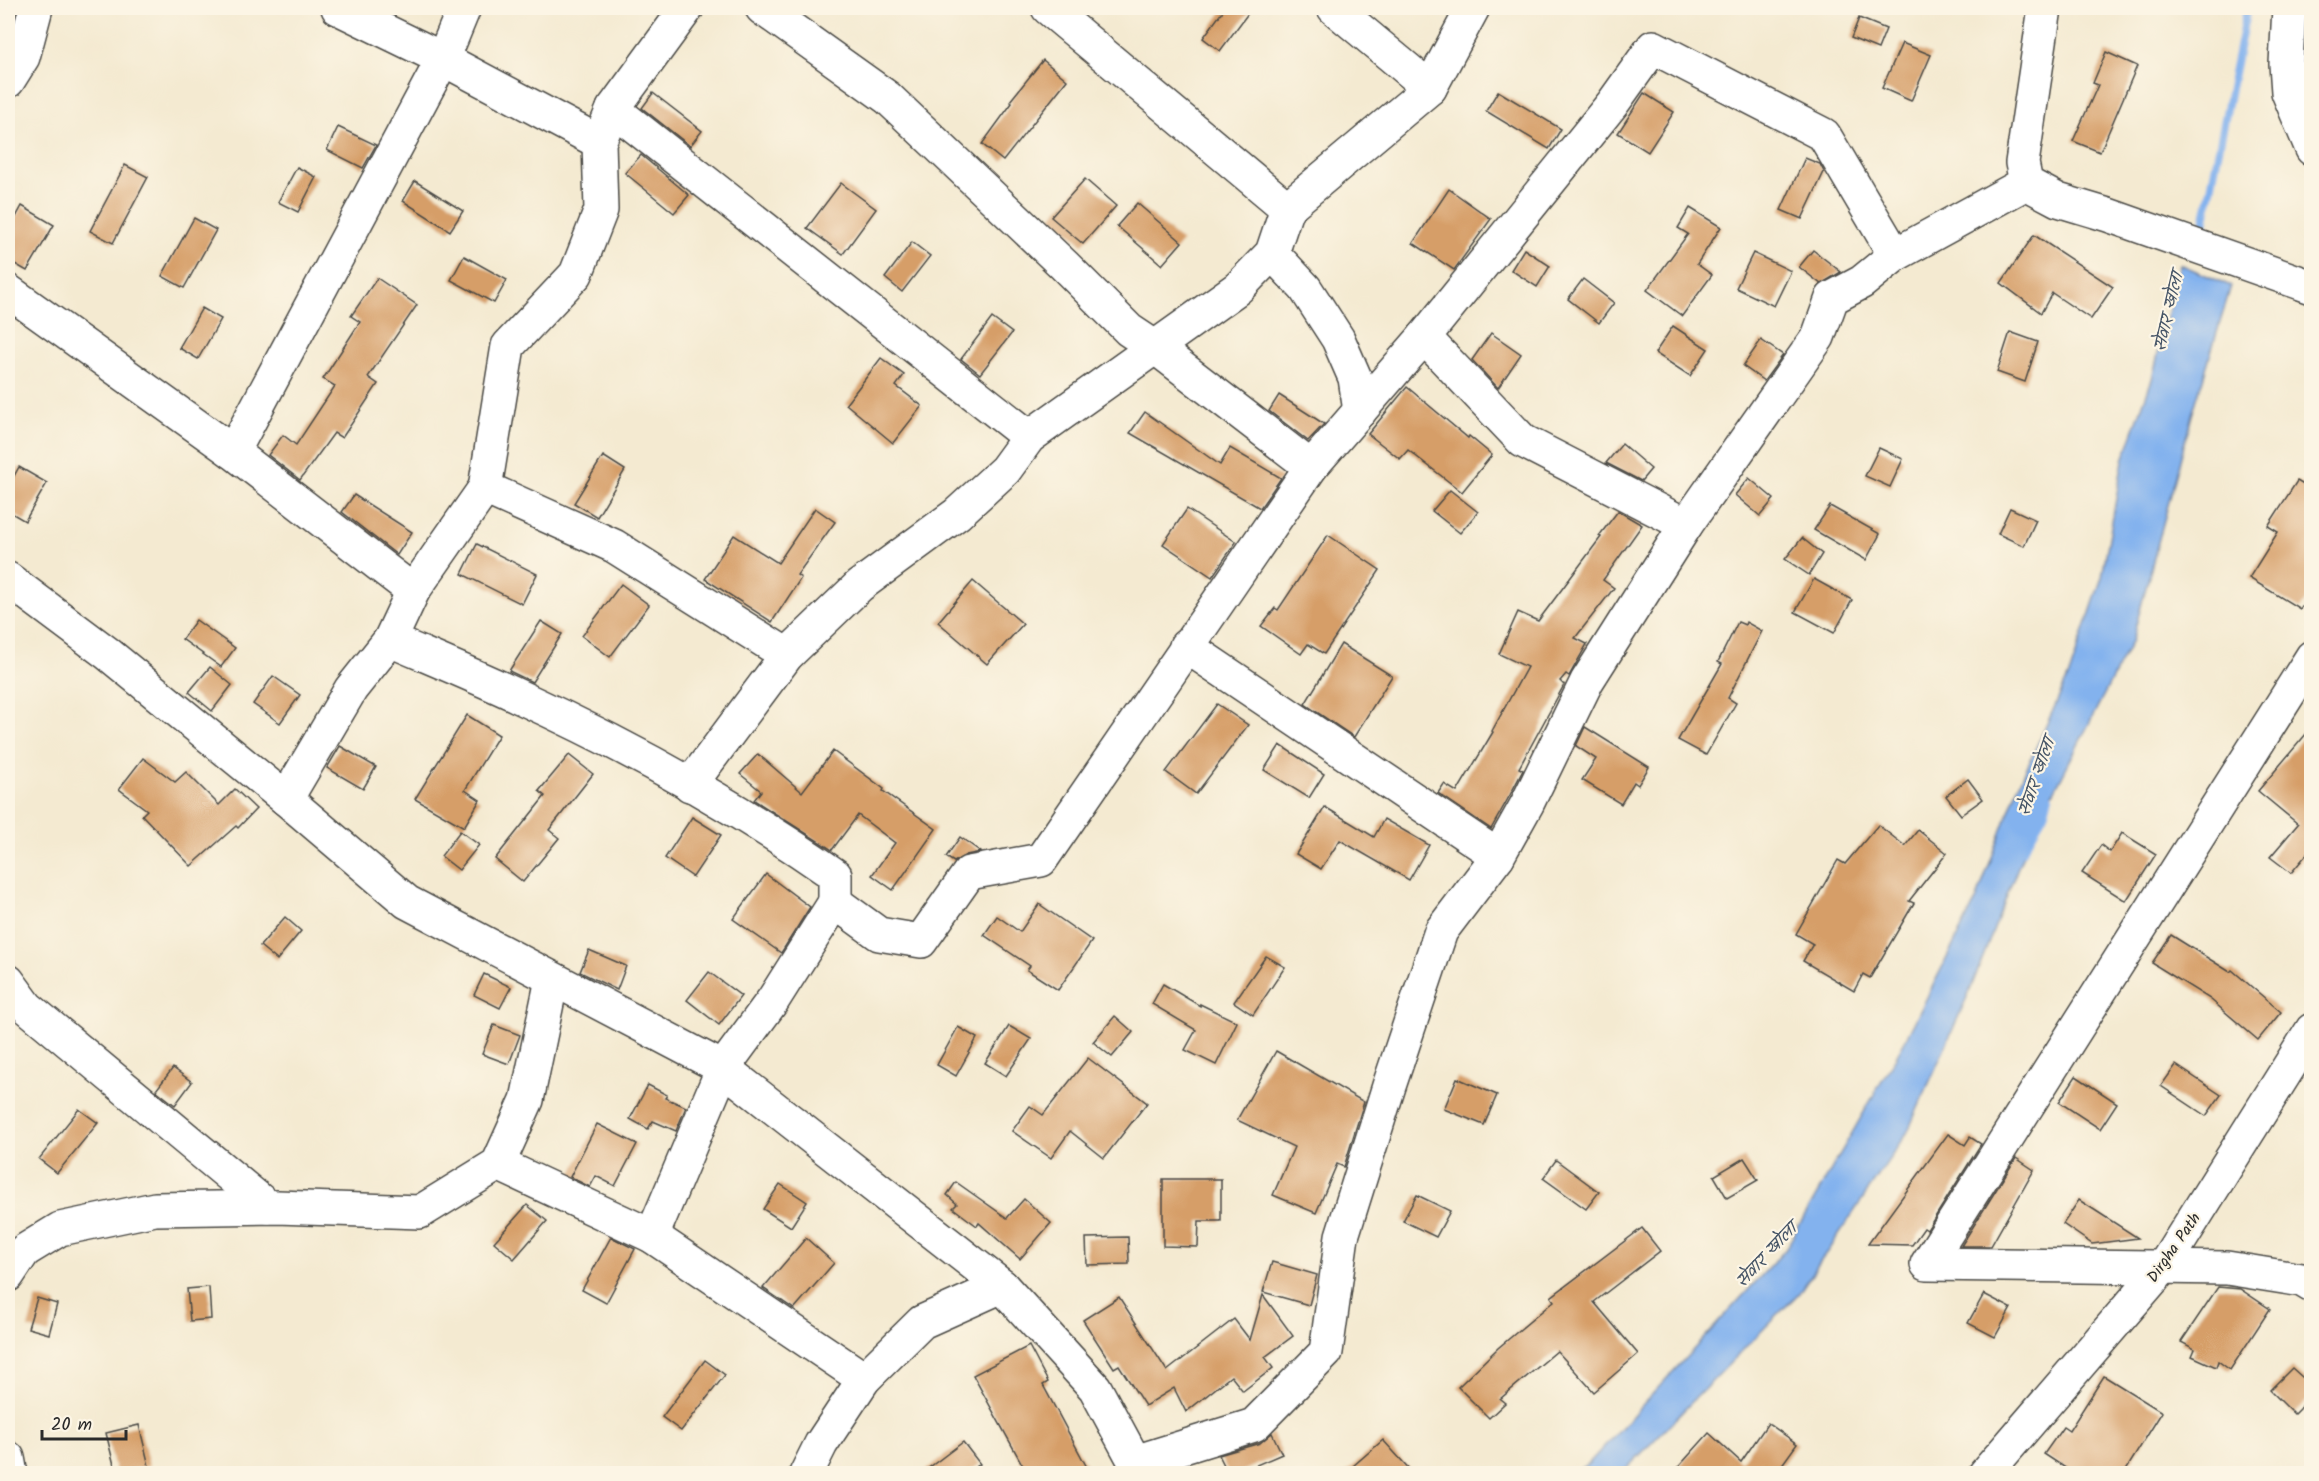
<svg xmlns="http://www.w3.org/2000/svg" width="2319" height="1481" font-family="Kalam,'Playpen Sans Deva',sans-serif">
<style>
.water{fill:#83b2ee;stroke:#576e8c;stroke-width:1.5}
.lines{fill:none;stroke-linecap:round;stroke-linejoin:round}
.stream{stroke:#83b2ee;stroke-width:8}
.building{fill:#d69e68}
.minor-casing{stroke:#494844;stroke-width:36}
.minor{stroke:#fff;stroke-width:33}
.labels{text-anchor:middle;stroke-width:4.5;stroke-linejoin:round;paint-order:stroke}
.street-label{font-size:16px;fill:#2b2b2b;stroke:#fcf5e5}
.water-label{font-size:18px;font-style:italic;fill:#455466;stroke:#fcf5e5}
</style>
<rect width="100%" height="100%" fill="#fcf5e5"/>
<filter id="ink" filterUnits="userSpaceOnUse"><feTurbulence type="fractalNoise" baseFrequency=".0167" numOctaves="2"/><feDisplacementMap in="SourceGraphic" scale="12" xChannelSelector="R" yChannelSelector="G"/><feConvolveMatrix kernelMatrix="1 2 1 2 8 2 1 2 1" color-interpolation-filters="sRGB"/></filter>
<filter id="wash" filterUnits="userSpaceOnUse"><feTurbulence type="fractalNoise" baseFrequency=".008" numOctaves="4" result="noise"/><feDisplacementMap in="SourceGraphic" scale="24" xChannelSelector="R" yChannelSelector="G"/><feGaussianBlur stdDeviation="1.35" result="paint"/><feColorMatrix in="noise" values="0 0 0 0 0 0 0 0 0 0 0 0 0 0 0 0 0 1.4 0 .05"/><feComposite in="paint" operator="in"/></filter>
<g filter="url(#wash)">
<rect width="100%" height="100%" fill="#f4ead1"/>
<path class="water" d="M2180,264l51,22 -39,129 -60,225 -105,204 -56,144 -64,145 -107,159 -178,181h-50l16,-9 197,-214 122,-213 70,-139 40,-109 53,-116 32,-96 21,-117 29,-81z"/>
<g class="lines">
<g class="stream">
<path d="M2201,239l46,-231"/>
<path d="M2022,851l22,-37 5,-18"/>
</g>
</g>
<g id="blocks">
<g class="building">
<path d="M1225,8h27l-32,43 -17,-13z"/>
<path d="M1859,18l27,11 -8,20 -27,-11z"/>
<path d="M1902,43l29,12 -20,46 -29,-13z"/>
<path d="M2106,52l31,14 -37,86 -27,-11 25,-56 -5,-2z"/>
<path d="M1043,60l24,20 -64,81 -21,-17 30,-41 -2,-2z"/>
<path d="M1498,91l63,38 -12,20 -63,-38z"/>
<path d="M653,93l49,38 -12,15 -48,-38z"/>
<path d="M1644,93l30,19 -26,40 -30,-19z"/>
<path d="M338,127l38,18 -13,23 -36,-18z"/>
<path d="M641,155l48,40 -15,18 -49,-40z"/>
<path d="M1805,158l15,6 4,8 -22,47 -21,-9z"/>
<path d="M125,165l23,12 -35,66 -23,-12z"/>
<path d="M297,167l19,10 -18,35 -20,-10z"/>
<path d="M1085,179l31,27 -33,38 -32,-27z"/>
<path d="M415,181l48,30 -13,20 -47,-30z"/>
<path d="M841,183l35,26 -33,45 -36,-26z"/>
<path d="M1449,189l42,30 -37,51 -41,-27z"/>
<path d="M1137,203l45,39 -20,23 -45,-39z"/>
<path d="M22,206l32,19 -27,46 -19,-11v-28z"/>
<path d="M1690,208l31,19 -24,37 15,11 -30,41 -35,-26 41,-56 -10,-6z"/>
<path d="M194,218l22,12 -32,58 -22,-12z"/>
<path d="M2034,235l79,52 -22,32 -39,-26 -11,20 -40,-30z"/>
<path d="M912,242l18,14 -28,36 -17,-14z"/>
<path d="M1524,249l26,17 -13,21 -26,-17z"/>
<path d="M1813,250l28,22 -20,12 -22,-17z"/>
<path d="M1753,253l38,18 -17,35 -38,-18z"/>
<path d="M464,256l43,24 -13,23 -43,-23z"/>
<path d="M377,278l40,27 -49,72 10,7 -36,54 -8,-5 -34,47 -32,-25 15,-20 13,10 39,-59 -12,-7 37,-57 -9,-6z"/>
<path d="M1583,279l31,24 -15,20 -31,-24z"/>
<path d="M202,308l19,11 -23,40 -19,-11z"/>
<path d="M992,318l20,15 -32,41 -19,-15z"/>
<path d="M1673,326l35,23 -18,27 -35,-23z"/>
<path d="M2010,332l28,10 -13,40 -28,-10z"/>
<path d="M1491,333l30,21 -23,34 -26,-28z"/>
<path d="M1761,340l22,15 -19,26 -21,-15z"/>
<path d="M881,358l23,17 -8,11 26,20 -29,37 -47,-39z"/>
<path d="M1407,387l61,51 1,-2 23,19 -30,37 -54,-42 -8,9 -32,-25z"/>
<path d="M1279,395l45,29 -16,17 -39,-30z"/>
<path d="M1145,412l75,53 10,-17 51,30 -21,30 -130,-75z"/>
<path d="M1622,444l29,25 -10,12 -35,-18z"/>
<path d="M1879,448l24,11 -13,28 -25,-11z"/>
<path d="M603,456l22,14 -28,47 -23,-14z"/>
<path d="M19,467l28,16 -22,38 -17,-10v-24z"/>
<path d="M1749,478l25,21 -14,17 -25,-21z"/>
<path d="M2297,481l15,9v101l-12,18 -51,-31 29,-46 -10,-6z"/>
<path d="M1450,490l28,22 -18,21 -28,-22z"/>
<path d="M354,495l58,37 -15,23 -55,-43z"/>
<path d="M1830,506l50,28 -14,26 -52,-30z"/>
<path d="M815,508l20,14 -38,53 4,3 -29,44 -67,-43 29,-44 44,28z"/>
<path d="M2010,508l26,12 -12,26 -26,-12z"/>
<path d="M1187,509l49,33 -24,35 -49,-33z"/>
<path d="M1618,511l24,14 -39,55 11,8 -39,50 12,6 -18,32 -3,-2 -6,7 4,4 -45,83 4,2 -13,25 -19,34 -53,-36 6,-9 13,8 36,-60 -1,-1 35,-64 -28,-13 19,-42 20,9 63,-84 -2,-1z"/>
<path d="M1328,535l52,35 -56,84 -16,-10 -7,10 -40,-28 14,-18 3,2z"/>
<path d="M1802,538l20,16 -13,21 -24,-16z"/>
<path d="M477,544l60,30 -15,30 -60,-30z"/>
<path d="M1814,579l38,21 -18,33 -39,-21z"/>
<path d="M973,581l50,43 -36,40 -49,-42z"/>
<path d="M621,584l28,21 -39,52 -28,-21z"/>
<path d="M196,620l39,28 -14,19 -39,-28z"/>
<path d="M541,621l21,13 -30,48 -23,-11z"/>
<path d="M1738,622l7,3 1,-3 16,9 -34,67 8,5 -30,52 -28,-15 44,-76 -4,-2z"/>
<path d="M1341,644l51,32 -38,61 -49,-33z"/>
<path d="M210,667l22,18 -20,26 -23,-19z"/>
<path d="M273,676l27,19 -20,28 -27,-19z"/>
<path d="M1217,704l31,21 -52,69 -30,-22z"/>
<path d="M467,715l32,20 -34,55 15,10 -16,27 -49,-28z"/>
<path d="M1585,727l64,40 -11,18 -4,-3 -13,22 -39,-24 14,-21 -20,-13z"/>
<path d="M2312,727v121l-21,25 -21,-16 28,-33 -40,-33z"/>
<path d="M1280,745l44,29 -15,24 -45,-28z"/>
<path d="M340,746l36,21 -13,22 -36,-21z"/>
<path d="M833,751l51,38 -1,2 53,38 -43,61 -21,-15 23,-32 -37,-28 -26,35 -78,-50 7,-9 -21,-17 18,-20 44,38z"/>
<path d="M569,755l24,19 -44,56 10,8 -36,44 -28,-23 50,-63 -6,-5z"/>
<path d="M143,758l32,24 11,-10 33,33 16,-16 21,20 -18,19 -2,-2 -45,40 -49,-51 5,-5 -28,-21z"/>
<path d="M1968,779l15,20 -22,16 -15,-19z"/>
<path d="M1325,807l49,30 10,-18 45,26 -20,35 -69,-40 -19,29 -25,-15z"/>
<path d="M692,817l29,18 -28,42 -28,-19z"/>
<path d="M1878,825l27,21 13,-16 29,23 -38,48 5,2 -44,75 -7,-4 -9,17 -51,-30 10,-17 -17,-10 42,-74 7,4z"/>
<path d="M460,831l19,14 -20,25 -18,-14z"/>
<path d="M2122,833l34,21 -30,47 -44,-28 19,-28 9,7z"/>
<path d="M960,837l21,15 -15,3 -12,7 -8,-5z"/>
<path d="M766,874l44,33 -29,46 -48,-34z"/>
<path d="M1039,904l53,37 -34,49 -31,-20 3,-4 -46,-31 13,-19 23,16z"/>
<path d="M285,917l16,14 -24,29 -17,-14z"/>
<path d="M2171,935l59,37 2,-2 49,42 -23,28 -48,-41 -58,-36z"/>
<path d="M589,950l37,16 -9,24 -37,-18z"/>
<path d="M1266,956l19,11 -32,48 -19,-13z"/>
<path d="M709,972l32,24 -22,29 -32,-25z"/>
<path d="M484,974l27,13 -11,21 -26,-13z"/>
<path d="M1163,984l37,22v-2l37,18 -21,43 -31,-15 11,-20 -44,-26z"/>
<path d="M1115,1016l18,16 -21,25 -19,-15z"/>
<path d="M494,1025l26,10 -11,29 -27,-10z"/>
<path d="M1009,1026l22,13 -25,37 -21,-13z"/>
<path d="M958,1027l19,11 -21,38 -19,-11z"/>
<path d="M1276,1051l88,51 -20,65 -7,-3 -21,49 -43,-18 21,-48 -57,-27z"/>
<path d="M1088,1058l59,45 -43,55 -34,-27 -19,27 -39,-27 18,-25 13,9z"/>
<path d="M2176,1065l45,30 -15,21 -45,-30z"/>
<path d="M173,1068l19,14 -17,23 -19,-15z"/>
<path d="M2076,1076l41,27 -17,26 -41,-27z"/>
<path d="M1457,1078l40,17 -13,30 -40,-16z"/>
<path d="M648,1085l19,10 -2,3 21,9 -10,24 -23,-10 -5,8 -18,-10z"/>
<path d="M79,1109l19,14 -41,50 -18,-14z"/>
<path d="M597,1124l40,20 -22,42 -19,-10 -6,11 -20,-10z"/>
<path d="M1948,1134l17,11 5,-8 11,7 -54,86 -3,-2 -12,17 -44,-1z"/>
<path d="M1744,1158l14,22 -31,18 -13,-22z"/>
<path d="M2016,1158l18,12 -43,76h-30z"/>
<path d="M1556,1160l43,32 -13,17 -43,-31z"/>
<path d="M1163,1179h58v42h-22l-1,26 -35,-1z"/>
<path d="M956,1182l51,36 17,-19 27,24 -31,36 -41,-36 -2,3 -24,-18 4,-4 -10,-9z"/>
<path d="M780,1184l27,18 -16,25 -28,-18z"/>
<path d="M1417,1195l33,16 -14,26 -33,-16z"/>
<path d="M2079,1200l59,38 -46,6 -29,-20z"/>
<path d="M527,1205l20,16 -33,38 -20,-17z"/>
<path d="M1642,1228l18,23 -66,51 44,52 -44,38 -37,-41 -57,48 5,4 -16,15 -31,-31 40,-39 56,-47 -3,-4z"/>
<path d="M611,1237l24,12 -29,54 -24,-13z"/>
<path d="M1128,1237l1,27 -42,1 -1,-27z"/>
<path d="M806,1238l28,25 -40,46 -31,-21z"/>
<path d="M1272,1262l45,13 -8,30 -46,-13z"/>
<path d="M209,1287l2,32 -21,2 -3,-32z"/>
<path d="M2218,1287l22,2 30,20 -40,61 -12,-9 -2,6 -24,-11 3,-7 -14,-7z"/>
<path d="M1984,1294l27,14 -16,29 -27,-14z"/>
<path d="M1263,1295l30,41 -28,21 8,11 -30,23 -12,-15 -45,36 -12,-24 -29,18 -26,-41 -5,3 -31,-48 36,-23 48,74 67,-52 16,21z"/>
<path d="M37,1298l20,6 -8,30 -21,-6z"/>
<path d="M1029,1346l19,36 -5,3 47,88h-63l-54,-98z"/>
<path d="M705,1360l20,15 -44,56 -19,-14z"/>
<path d="M2292,1368l20,18v10l-18,18 -24,-24z"/>
<path d="M2104,1376l58,36 -38,61h-51l-29,-19 19,-27 6,4z"/>
<path d="M1768,1423l29,21 -21,29h-103l36,-40 32,29z"/>
<path d="M139,1425l10,41 -33,7 -10,-40z"/>
<path d="M1272,1433l10,21 -44,19h-10l-9,-18 41,-12z"/>
<path d="M1383,1440l30,33h-68z"/>
<path d="M963,1442l17,22 -13,9h-45z"/>
</g>
</g>
</g>
<g filter="url(#ink)">
<use href="#blocks" fill-opacity="0" stroke="#494844" stroke-width="1.5"/>
<g class="lines">
<g class="minor-casing">
<g id="minor">
<path d="M338,8l105,51 156,83"/>
<path d="M762,8l126,90 176,167 65,65 27,18 155,119"/>
<path d="M1048,8l239,200"/>
<path d="M1334,8l96,80"/>
<path d="M2045,8l-23,155 4,20 32,17 50,15 204,72"/>
<path d="M2289,8l-3,56 2,28 24,57"/>
<path d="M8,81l15,-24 13,-49"/>
<path d="M613,109l416,328"/>
<path d="M1272,253l33,35 33,51 17,39 5,33"/>
<path d="M8,291l225,161 180,139"/>
<path d="M1424,337l99,104 163,84"/>
<path d="M233,452l210,-393 21,-51"/>
<path d="M485,488l129,58 173,109"/>
<path d="M8,579l99,74 179,146 121,103 316,166 279,218 93,102 40,74 2,12"/>
<path d="M390,640c44,19 88,37 130,57 109,50 216,109 315,178v27"/>
<path d="M1186,646l312,210"/>
<path d="M2312,657l-385,607 300,4 75,12 10,6"/>
<path d="M690,785l97,-130 72,-69 98,-72 48,-44 24,-33 209,-149 34,-35 15,-45 143,-120 43,-80"/>
<path d="M286,799l65,-110 39,-49 23,-49 72,-103 23,-142 68,-72 25,-64 -2,-68 14,-33 74,-101"/>
<path d="M8,981l19,26 241,200"/>
<path d="M498,1164l154,72 212,143"/>
<path d="M652,1236l71,-168 50,-68 62,-98 44,32 42,7 48,-68 72,-13 270,-393 113,-130 189,-234 40,-56 171,88 71,120"/>
<path d="M8,1275l16,-24 36,-22 95,-20 122,-2 143,5 78,-48 29,-64 25,-121"/>
<path d="M8,1458l3,16"/>
<path d="M1135,1462l119,-37 72,-73 16,-116 47,-150 52,-155 57,-75 29,-52 60,-123 99,-156 132,-188 14,-39 30,-16 33,-27 131,-72"/>
<path d="M806,1474l15,-30 43,-65 58,-57 80,-36"/>
<path d="M1985,1474l179,-208 148,-236"/>
</g>
</g>
<use href="#minor" class="minor"/>
</g>
</g>
<g class="labels">
<g class="street-label">
<text transform="translate(2173 1247) rotate(-55)" y="6">Dirgha Path</text>
</g>
<g class="water-label">
<text transform="translate(2168 312) rotate(-77)" y="6">सेवार खोला</text>
<text transform="translate(2036 777) rotate(-71)" y="6">सेवार खोला</text>
<text transform="translate(1766 1255) rotate(-47)" y="6">सेवार खोला</text>
</g>
</g>
<rect width="2319" height="1481" fill="none" stroke="#fcf5e5" stroke-width="30"/>
<path d="M42 1430v9h84v-9" fill="none" stroke="#2b2b2b" stroke-width="3"/>
<text x="51" y="1430" font-size="18" fill="#2b2b2b" stroke="#fcf5e5" stroke-width="4.5" paint-order="stroke">20 m</text>
</svg>
